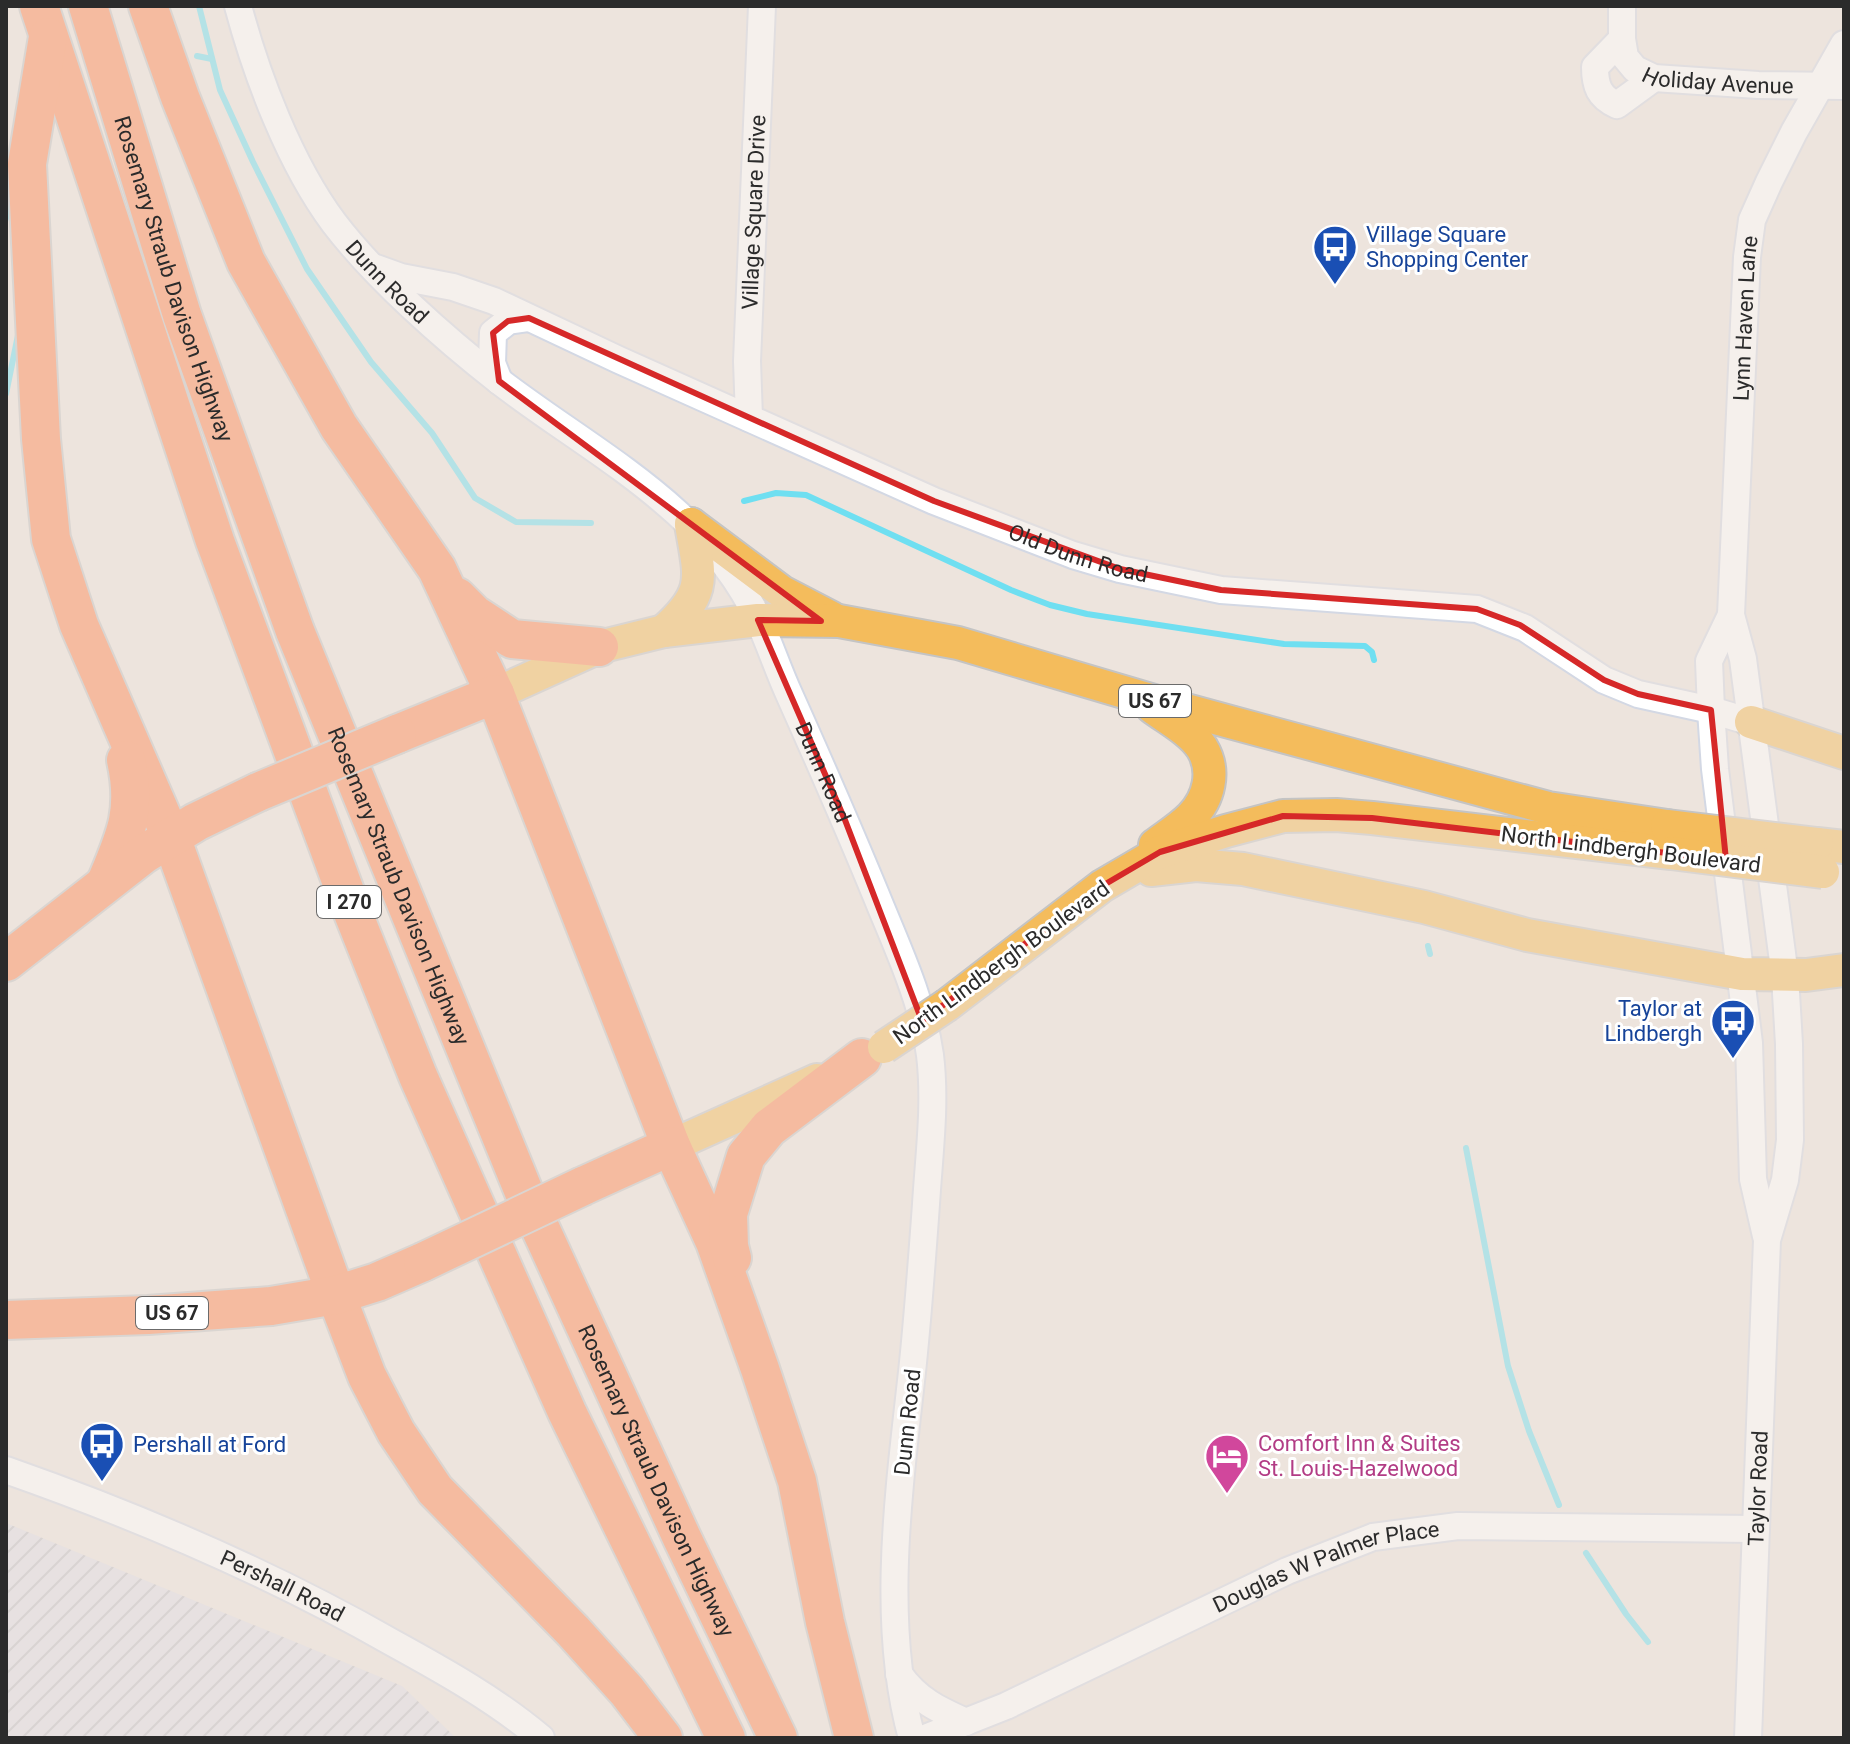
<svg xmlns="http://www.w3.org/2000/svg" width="1850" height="1744" font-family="Roboto,sans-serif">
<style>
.industrial{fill:url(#industrial-furrows)}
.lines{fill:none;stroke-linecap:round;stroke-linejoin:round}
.stream{stroke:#6fdff1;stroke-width:6}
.minor-casing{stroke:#d3d8e4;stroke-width:30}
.major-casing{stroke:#c4c4c4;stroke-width:36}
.highway-casing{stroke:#c4c4c4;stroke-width:42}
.minor{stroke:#fff;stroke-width:26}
.major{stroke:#f4bc5c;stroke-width:32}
.highway{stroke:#ff8a57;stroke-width:38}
.major-bridge-casing{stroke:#c4c4c4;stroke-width:36;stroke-linecap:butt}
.highway-bridge-casing{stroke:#c4c4c4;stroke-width:42;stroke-linecap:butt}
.major-bridge{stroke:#f4bc5c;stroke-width:32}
.highway-bridge{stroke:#ff8a57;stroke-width:38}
.marked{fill:none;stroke:#d62828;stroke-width:6;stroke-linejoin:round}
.labels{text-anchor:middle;stroke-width:6;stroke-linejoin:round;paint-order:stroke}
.shield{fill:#fff;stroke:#6b6b6b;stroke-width:2}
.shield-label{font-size:20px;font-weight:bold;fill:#2b2b2b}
.street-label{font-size:22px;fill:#2b2b2b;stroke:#fff}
.transit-label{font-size:22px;fill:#164399;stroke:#fff;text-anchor:start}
.hotel-label{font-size:22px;fill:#b23c85;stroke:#fff;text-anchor:start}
</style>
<defs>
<pattern id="industrial-furrows" width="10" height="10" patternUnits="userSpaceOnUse" patternTransform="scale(2)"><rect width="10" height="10" fill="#dfdee6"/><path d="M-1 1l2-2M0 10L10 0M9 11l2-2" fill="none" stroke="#c0bfc5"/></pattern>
</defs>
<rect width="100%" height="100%" fill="#ede4dd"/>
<path class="industrial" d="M6,1523l396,163 54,52h-450z"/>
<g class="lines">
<g class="stream">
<path d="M199,6l21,84 33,72 54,107 64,93 61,71 43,65 41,24 75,1"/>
<path d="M197,56l15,3"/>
<path d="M6,200l7,25"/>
<path d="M6,394l12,-59"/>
<path d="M744,501l32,-8 30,2 205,95 39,15 37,9 197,30 81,2 7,6 2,8"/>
<path d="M1428,946l2,8"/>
<path d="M1466,1148l42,218 21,65 30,74"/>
<path d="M1586,1553l40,61 22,28"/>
</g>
<g class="minor-casing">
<g id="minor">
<path id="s1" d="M238,6c19,71 52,158 96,217 42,55 111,116 165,158 95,73 207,126 260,240 11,24 19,49 30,73 30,67 59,133 87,201 21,52 46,104 54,160 6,49 -1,100 -4,149 -4,56 -8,112 -14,168 -13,118 -32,251 0,366"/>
<path id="s2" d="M1622,6v33l3,18 10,12 19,9 104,7 86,1"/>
<path d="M1622,39l-27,28c0,19 4,30 22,38l37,-27"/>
<path id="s3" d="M376,268l25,9 52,10 41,14 125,59 315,141 139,54 47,14 101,21 256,19 48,19 79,52 34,14 73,16 40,12"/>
<path d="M499,381l-7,-18 1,-30 15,-12 21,-3"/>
<path id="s4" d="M749,418l-2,-57 15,-355"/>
<path d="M1731,615l-22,46 2,49 4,59 34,274 4,136 13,57"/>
<path id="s5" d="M6,1470c134,47 264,103 387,173 51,28 103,57 148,95"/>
<path d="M899,1674c18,26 40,36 67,48"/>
<path id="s6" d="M925,1738l81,-32 281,-135 86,-34 85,-11 298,3"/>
<path id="s7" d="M1748,1738l19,-498 18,-60 5,-40 -1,-96 -4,-68 -42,-317 -12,-44 16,-358 5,-37 17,-38 25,-50 50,-88"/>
</g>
</g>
<g class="major-casing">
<g id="major">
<path d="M691,524l91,68 50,26"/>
<path d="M664,631c44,-39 36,-53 27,-107"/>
<path d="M495,694l104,-47 65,-16 94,-11 81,1 119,22 213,63 377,102 119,18"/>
<path d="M1152,707c16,12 39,24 50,41 14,23 7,51 -11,69 -11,11 -24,19 -36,28"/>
<path d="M1751,722l93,31"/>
<path d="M1817,844l27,3"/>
<path d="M1151,870l45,-5 47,4 181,38 103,28 215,39 64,1 38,-5"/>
<path d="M947,1005l155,-119 58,-34 66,-21 57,-15 53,-1 36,3 299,35"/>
<path d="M671,1146l146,-66"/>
</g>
</g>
<g class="highway-casing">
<g id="highway">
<path d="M39,6l176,535 138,372 65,163 149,336 159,326"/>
<path id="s8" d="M88,6l94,309 113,316 231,566 156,341 96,200"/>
<path d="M148,6l32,91 66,165 93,165 98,142 58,125 176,452 44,96 45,127 37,112 28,141 29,116"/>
<path d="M48,37l-21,127 14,275 10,100 28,86 92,212 165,458 31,81 29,56 39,58 138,141 54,60 36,47"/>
<path d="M457,597l17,17 38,25 87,8"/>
<path d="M397,734l98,-40"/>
<path d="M107,880c19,-45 30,-70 19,-120"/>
<path d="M6,962l138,-108 52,-32 62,-30"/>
<path d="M583,1186l88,-40"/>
<path d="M732,1258l-3,-12 -1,-32 18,-58 23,-28 93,-70"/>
<path d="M6,1320l142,-5 123,-9 65,-11 41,-13 46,-20"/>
</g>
</g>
<use href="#minor" class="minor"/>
<use href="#major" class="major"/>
<use href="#highway" class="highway"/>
<g class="major-bridge-casing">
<g id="major-bridge">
<path d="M1667,826l150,18"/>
<path d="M1671,853l152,19"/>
<path d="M884,1047l63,-42"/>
</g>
</g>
<g class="highway-bridge-casing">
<g id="highway-bridge">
<path d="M258,792l139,-58"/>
<path d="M423,1262l160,-76"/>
</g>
</g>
<use href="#major-bridge" class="major-bridge"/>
<use href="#highway-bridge" class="highway-bridge"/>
</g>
<path d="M0 0H1850V1744H0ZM529,318l405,183 186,68 101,21 256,19 43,16 84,55 34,14 73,16 15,150 -354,-42 -89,-2 -123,36 -58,34 -180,135 -77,-201 -87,-200 63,1 -322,-240 -6,-48 15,-12z" fill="#ede4dd" fill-opacity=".55" fill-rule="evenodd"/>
<path class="marked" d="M529,318l405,183 186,68 101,21 256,19 43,16 84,55 34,14 73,16 15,150 -354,-42 -89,-2 -123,36 -58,34 -180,135 -77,-201 -87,-200 63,1 -322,-240 -6,-48 15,-12z"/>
<defs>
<g id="bus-pin" transform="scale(2.3)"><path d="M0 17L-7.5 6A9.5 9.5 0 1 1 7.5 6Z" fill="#1a4fb4" stroke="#fff"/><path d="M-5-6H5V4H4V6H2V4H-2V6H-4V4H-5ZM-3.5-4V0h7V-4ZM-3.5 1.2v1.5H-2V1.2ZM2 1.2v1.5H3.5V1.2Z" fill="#fff"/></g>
<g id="hotel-pin" transform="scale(2.3)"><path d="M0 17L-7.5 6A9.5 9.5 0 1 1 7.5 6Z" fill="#d1479c" stroke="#fff"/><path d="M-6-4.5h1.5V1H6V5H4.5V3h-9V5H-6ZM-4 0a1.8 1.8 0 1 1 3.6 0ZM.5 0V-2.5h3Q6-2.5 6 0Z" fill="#fff"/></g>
</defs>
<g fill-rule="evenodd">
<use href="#bus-pin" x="1335" y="247"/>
<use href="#bus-pin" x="1733" y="1021"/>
<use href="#bus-pin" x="102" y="1444"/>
<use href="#hotel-pin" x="1227" y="1456"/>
</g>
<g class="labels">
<g class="shield">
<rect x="1119" y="685" width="72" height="32" rx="6"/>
<rect x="317" y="886" width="64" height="32" rx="6"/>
<rect x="136" y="1297" width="72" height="32" rx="6"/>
</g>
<g class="shield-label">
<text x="1155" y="708">US 67</text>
<text x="349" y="909">I 270</text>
<text x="172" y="1320">US 67</text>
</g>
<g class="street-label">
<text dy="8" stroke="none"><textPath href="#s2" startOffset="152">Holiday Avenue</textPath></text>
<text dy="8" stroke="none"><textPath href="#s4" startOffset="206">Village Square Drive</textPath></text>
<text dy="8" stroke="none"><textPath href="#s8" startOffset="286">Rosemary Straub Davison Highway</textPath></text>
<text dy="8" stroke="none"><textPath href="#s1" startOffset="318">Dunn Road</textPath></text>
<text dy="8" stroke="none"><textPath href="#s7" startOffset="1428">Lynn Haven Lane</textPath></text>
<text dy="8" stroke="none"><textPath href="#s3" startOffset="760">Old Dunn Road</textPath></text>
<text dy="8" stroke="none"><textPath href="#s1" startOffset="990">Dunn Road</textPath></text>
<text transform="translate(1631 849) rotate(7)" y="8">North Lindbergh Boulevard</text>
<text dy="8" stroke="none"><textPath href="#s8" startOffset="934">Rosemary Straub Davison Highway</textPath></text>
<text transform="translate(1001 962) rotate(-36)" y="8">North Lindbergh Boulevard</text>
<text transform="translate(907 1422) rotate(-84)" y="8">Dunn Road</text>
<text dy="8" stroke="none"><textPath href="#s8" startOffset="1582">Rosemary Straub Davison Highway</textPath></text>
<text dy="8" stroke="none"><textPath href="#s7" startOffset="250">Taylor Road</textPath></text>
<text dy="8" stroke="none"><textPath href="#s6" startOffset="438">Douglas W Palmer Place</textPath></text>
<text dy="8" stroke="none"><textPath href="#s5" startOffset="300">Pershall Road</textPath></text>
</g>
<g class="transit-label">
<text x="1366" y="242">Village Square<tspan x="1366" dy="25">Shopping Center</tspan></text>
<text x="1702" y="1016" text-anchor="end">Taylor at<tspan x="1702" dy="25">Lindbergh</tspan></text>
<text x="133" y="1452">Pershall at Ford</text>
</g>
<g class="hotel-label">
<text x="1258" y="1451">Comfort Inn &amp; Suites<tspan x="1258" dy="25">St. Louis-Hazelwood</tspan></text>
</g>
</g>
<rect width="1850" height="1744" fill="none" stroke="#2b2b2b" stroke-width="16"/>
</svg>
